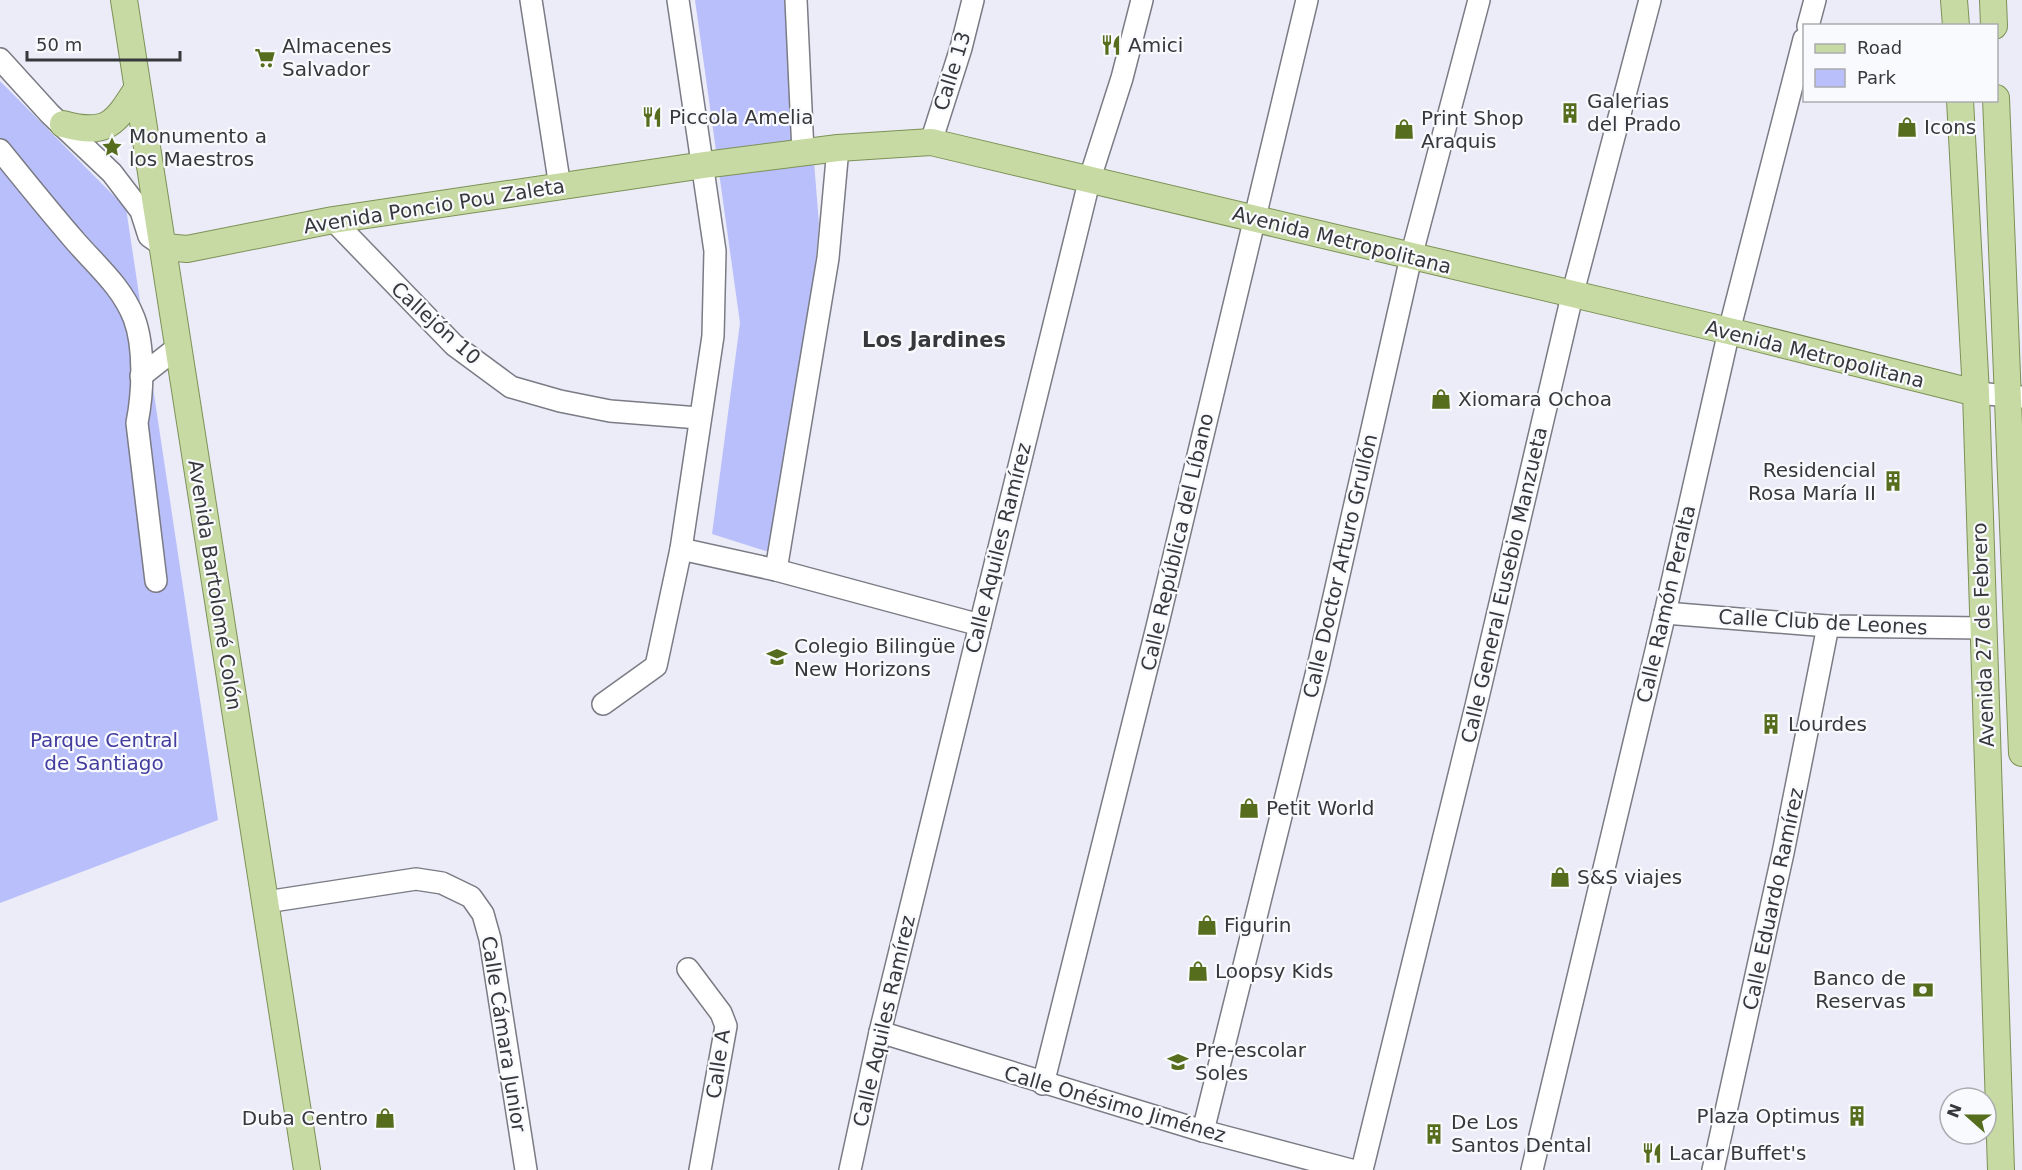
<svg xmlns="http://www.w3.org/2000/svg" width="2022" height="1170" font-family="'DejaVu Sans',sans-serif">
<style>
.green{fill:#b9bffa}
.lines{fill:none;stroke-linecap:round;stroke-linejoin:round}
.minor-casing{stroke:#7a7b84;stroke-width:24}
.major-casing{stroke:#7d9157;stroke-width:28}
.minor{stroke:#fff;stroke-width:21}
.major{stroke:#c8daa3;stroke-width:26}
.labels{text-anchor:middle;stroke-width:4.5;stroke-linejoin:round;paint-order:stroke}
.poi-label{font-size:20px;fill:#37383c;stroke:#f9fafe;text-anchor:start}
.street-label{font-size:20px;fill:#37383c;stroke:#f9fafe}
.park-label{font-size:20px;fill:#423c9e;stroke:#f9fafe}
.neighbourhood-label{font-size:21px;font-weight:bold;fill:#37383c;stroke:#f9fafe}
</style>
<rect width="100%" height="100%" fill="#ebecf7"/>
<g class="green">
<path d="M695,0h106l18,224 -31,334 -76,-24 28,-211z"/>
<path d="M0,81l126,127 92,612 -218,83z"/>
</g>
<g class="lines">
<g class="minor-casing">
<g id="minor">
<path d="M531,0l29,187"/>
<path d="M796,0l7,152"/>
<path d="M1808,26l7,-26"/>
<path d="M0,59l50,55 62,59 29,38 8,25 16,11"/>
<path d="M931,142l30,-94 12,-48"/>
<path d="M0,150c25,31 50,62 76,92 21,24 46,45 58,76 11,29 9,75 3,105l19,158"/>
<path d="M333,220l121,125 57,42 49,14 50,10 89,7"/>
<path d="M141,376l37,-29"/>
<path d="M1976,393l46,4"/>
<path d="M681,549l95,21 204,55"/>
<path d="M776,570l52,-312 10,-110"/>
<path d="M1665,613l163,13 154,2"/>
<path d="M603,704l53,-38 25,-117 32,-213 2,-85 -37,-251"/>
<path d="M266,902l150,-23 26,4 29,14 12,17 7,25 36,231"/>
<path d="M688,969l33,44 5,13 -26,144"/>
<path d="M880,1032l323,99 148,39"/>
<path d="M1043,1084l114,-457 150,-627"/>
<path d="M1203,1131l115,-464 93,-410 68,-257"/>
<path d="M850,1170l30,-138 210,-854 32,-100 20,-78"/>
<path d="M1362,1170l114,-464 96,-410 78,-296"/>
<path d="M1532,1170l133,-557 64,-282 75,-292"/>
<path d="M1713,1170l70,-317 45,-227"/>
</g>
</g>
<g class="major-casing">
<g id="major">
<path d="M124,0l183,1170"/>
<path d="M1954,0l2,26"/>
<path d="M1993,0l1,26"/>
<path d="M1996,98l26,655"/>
<path d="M1960,100l16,293 25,777"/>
<path d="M63,124c44,12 52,0 74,-35"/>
<path d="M165,247l22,2 146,-29 371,-55 134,-17 93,-6 798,189 247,62"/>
</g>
</g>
<use href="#minor" class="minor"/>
<use href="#major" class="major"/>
</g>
<defs>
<g id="restaurant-bare" transform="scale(1.62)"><path d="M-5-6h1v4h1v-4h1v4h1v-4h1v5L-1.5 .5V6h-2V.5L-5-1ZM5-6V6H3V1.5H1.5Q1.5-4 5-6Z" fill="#576d1e" stroke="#f9fafe" stroke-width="2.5" paint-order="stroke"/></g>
<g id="supermarket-bare" transform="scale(1.62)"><path d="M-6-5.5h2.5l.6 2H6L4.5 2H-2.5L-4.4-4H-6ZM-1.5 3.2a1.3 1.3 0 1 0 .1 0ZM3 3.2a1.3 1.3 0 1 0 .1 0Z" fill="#576d1e" stroke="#f9fafe" stroke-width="2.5" paint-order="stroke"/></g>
<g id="building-bare" transform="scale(1.62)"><path d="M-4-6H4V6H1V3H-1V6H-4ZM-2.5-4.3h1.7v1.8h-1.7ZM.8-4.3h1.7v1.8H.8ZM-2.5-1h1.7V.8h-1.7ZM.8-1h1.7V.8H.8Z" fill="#576d1e" stroke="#f9fafe" stroke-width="2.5" paint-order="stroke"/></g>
<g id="shop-bare" transform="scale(1.62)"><path d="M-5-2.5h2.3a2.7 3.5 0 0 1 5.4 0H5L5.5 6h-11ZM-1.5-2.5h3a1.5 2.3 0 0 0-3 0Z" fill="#576d1e" stroke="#f9fafe" stroke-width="2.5" paint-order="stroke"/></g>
<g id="sight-bare" transform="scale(1.62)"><path d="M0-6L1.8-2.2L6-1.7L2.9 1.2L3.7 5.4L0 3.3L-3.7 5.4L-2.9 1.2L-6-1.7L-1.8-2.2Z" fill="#576d1e" stroke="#f9fafe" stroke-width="2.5" paint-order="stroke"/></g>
<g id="school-bare" transform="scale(1.62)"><path d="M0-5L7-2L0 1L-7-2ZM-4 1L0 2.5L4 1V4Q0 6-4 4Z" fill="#576d1e" stroke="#f9fafe" stroke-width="2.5" paint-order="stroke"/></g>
<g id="bank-bare" transform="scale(1.62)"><path d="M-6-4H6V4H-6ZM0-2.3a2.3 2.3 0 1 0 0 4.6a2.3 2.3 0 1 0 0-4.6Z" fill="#576d1e" stroke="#f9fafe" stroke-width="2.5" paint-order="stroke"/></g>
</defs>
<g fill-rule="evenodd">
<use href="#restaurant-bare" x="1111" y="45"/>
<use href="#supermarket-bare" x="265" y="58"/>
<use href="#building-bare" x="1570" y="113"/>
<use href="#restaurant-bare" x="652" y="117"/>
<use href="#shop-bare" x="1907" y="127"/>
<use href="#shop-bare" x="1404" y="129"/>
<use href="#sight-bare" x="112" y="147"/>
<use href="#shop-bare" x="1441" y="399"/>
<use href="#building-bare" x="1893" y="481"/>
<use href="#school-bare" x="777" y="657"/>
<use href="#building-bare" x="1771" y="724"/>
<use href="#shop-bare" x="1249" y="808"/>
<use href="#shop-bare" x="1560" y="877"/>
<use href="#shop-bare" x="1207" y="925"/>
<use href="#shop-bare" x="1198" y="971"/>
<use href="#bank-bare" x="1923" y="990"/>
<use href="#school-bare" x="1178" y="1062"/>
<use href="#building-bare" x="1857" y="1116"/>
<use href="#shop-bare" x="385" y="1118"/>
<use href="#building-bare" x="1434" y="1134"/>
<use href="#restaurant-bare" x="1652" y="1153"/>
</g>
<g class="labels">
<g class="poi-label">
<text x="1128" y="52">Amici</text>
<text x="282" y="53">Almacenes<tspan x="282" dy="23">Salvador</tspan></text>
<text x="1587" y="108">Galerias<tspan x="1587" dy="23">del Prado</tspan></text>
<text x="669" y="124">Piccola Amelia</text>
<text x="1421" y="125">Print Shop<tspan x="1421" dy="23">Araquis</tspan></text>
<text x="1924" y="134">Icons</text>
<text x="129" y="143">Monumento a<tspan x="129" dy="23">los Maestros</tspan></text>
<text x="1458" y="406">Xiomara Ochoa</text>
<text x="1876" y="477" text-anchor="end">Residencial<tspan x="1876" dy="23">Rosa María II</tspan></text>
<text x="794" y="653">Colegio Bilingüe<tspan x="794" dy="23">New Horizons</tspan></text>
<text x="1788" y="731">Lourdes</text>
<text x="1266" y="815">Petit World</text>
<text x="1577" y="884">S&amp;S viajes</text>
<text x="1224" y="932">Figurin</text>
<text x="1215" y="978">Loopsy Kids</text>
<text x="1906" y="985" text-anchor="end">Banco de<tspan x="1906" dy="23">Reservas</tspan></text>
<text x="1195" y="1057">Pre-escolar<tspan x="1195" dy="23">Soles</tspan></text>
<text x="1840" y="1123" text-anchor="end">Plaza Optimus</text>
<text x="368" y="1125" text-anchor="end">Duba Centro</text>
<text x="1451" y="1129">De Los<tspan x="1451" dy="23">Santos Dental</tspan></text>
<text x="1669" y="1160">Lacar Buffet's</text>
</g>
<g class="street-label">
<text transform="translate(952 71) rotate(-73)" y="7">Calle 13</text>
<text transform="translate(434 206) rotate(-9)" y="7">Avenida Poncio Pou Zaleta</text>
<text transform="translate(1342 240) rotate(14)" y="7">Avenida Metropolitana</text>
<text transform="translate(436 323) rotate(42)" y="7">Callejón 10</text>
<text transform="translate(1815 354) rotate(14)" y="7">Avenida Metropolitana</text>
<text transform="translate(1177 542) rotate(-77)" y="7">Calle República del Líbano</text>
<text transform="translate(998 548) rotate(-76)" y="7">Calle Aquiles Ramírez</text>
<text transform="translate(1340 566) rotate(-77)" y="7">Calle Doctor Arturo Grullón</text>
<text transform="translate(215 585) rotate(81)" y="7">Avenida Bartolomé Colón</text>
<text transform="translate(1504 585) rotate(-77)" y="7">Calle General Eusebio Manzueta</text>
<text transform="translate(1666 604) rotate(-77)" y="7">Calle Ramón Peralta</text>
<text transform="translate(1823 622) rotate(3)" y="7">Calle Club de Leones</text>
<text transform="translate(1983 635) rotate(-92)" y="7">Avenida 27 de Febrero</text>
<text transform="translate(1773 899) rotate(-78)" y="7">Calle Eduardo Ramírez</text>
<text transform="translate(884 1021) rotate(-77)" y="7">Calle Aquiles Ramírez</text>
<text transform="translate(504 1034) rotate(81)" y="7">Calle Cámara Junior</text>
<text transform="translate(718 1064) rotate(-82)" y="7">Calle A</text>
<text transform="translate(1115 1104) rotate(16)" y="7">Calle Onésimo Jiménez</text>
</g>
<g class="park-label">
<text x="104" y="747">Parque Central<tspan x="104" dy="23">de Santiago</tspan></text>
</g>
<g class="neighbourhood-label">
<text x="934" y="347">Los Jardines</text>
</g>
</g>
<rect x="1803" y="24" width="195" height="78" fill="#f9fafe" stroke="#abacb0" stroke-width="1.5"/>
<rect x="1815" y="44" width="30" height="9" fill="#c8daa3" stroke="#abacb0" stroke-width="1.5"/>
<text x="1857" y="54" font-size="18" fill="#37383c">Road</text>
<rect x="1815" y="69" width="30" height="18" fill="#b9bffa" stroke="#abacb0" stroke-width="1.5"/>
<text x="1857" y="84" font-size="18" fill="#37383c">Park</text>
<g transform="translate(1968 1116) rotate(291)"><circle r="28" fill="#f9fafe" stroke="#abacb0" stroke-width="1.5"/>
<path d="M0-4.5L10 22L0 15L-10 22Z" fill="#576d1e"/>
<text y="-9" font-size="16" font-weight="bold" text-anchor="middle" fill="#37383c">N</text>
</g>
<path d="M27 51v9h153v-9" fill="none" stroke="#37383c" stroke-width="3"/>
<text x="36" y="51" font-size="18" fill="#37383c" stroke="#f9fafe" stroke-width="4.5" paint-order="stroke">50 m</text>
</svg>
